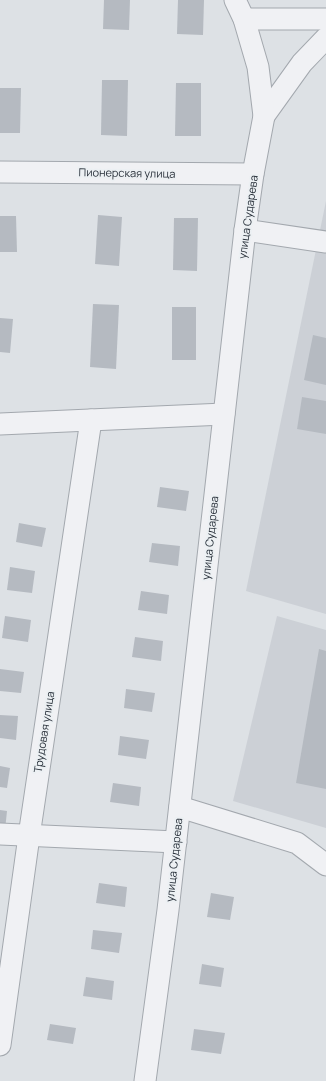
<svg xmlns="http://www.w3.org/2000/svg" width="326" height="1081" font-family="Manrope,sans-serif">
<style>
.built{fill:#ccd0d6}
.building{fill:#b5bac1}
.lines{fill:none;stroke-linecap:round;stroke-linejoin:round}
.minor-casing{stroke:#a3a8ae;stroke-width:23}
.minor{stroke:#f0f1f4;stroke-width:21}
.labels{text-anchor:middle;stroke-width:4;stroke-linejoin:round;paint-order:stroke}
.street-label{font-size:11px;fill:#28303a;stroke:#ecf0f3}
</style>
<rect width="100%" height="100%" fill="#dde1e5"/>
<g class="built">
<path d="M326,201v413l-80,-23z"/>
<path d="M277,616l49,14v198l-93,-27z"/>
</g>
<g class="building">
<path d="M104,0h26l-1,30 -26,-1z"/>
<path d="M178,0h26l-1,35 -26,-1z"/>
<path d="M102,80h26l-1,56 -26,-1z"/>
<path d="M176,83h25v53h-26z"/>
<path d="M0,88h21l-1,45h-20z"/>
<path d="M98,215l24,2 -3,49 -24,-2z"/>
<path d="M0,216h16l1,36h-17z"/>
<path d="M174,218h24l-1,53 -24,-1z"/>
<path d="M93,304l26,1 -3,64 -26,-2z"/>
<rect x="172" y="307" width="24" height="53"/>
<path d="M0,318l13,1 -3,34 -10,-1z"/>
<path d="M313,335l13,3v47l-22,-5z"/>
<path d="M302,397l24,4v33l-29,-5z"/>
<path d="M160,487l29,4 -3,20 -29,-4z"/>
<path d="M19,523l27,5 -4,19 -26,-5z"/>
<path d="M152,543l28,3 -2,20 -29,-4z"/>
<path d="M10,567l25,4 -3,22 -25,-3z"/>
<path d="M141,591l28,4 -2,19 -29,-4z"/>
<path d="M5,616l26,4 -3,22 -26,-4z"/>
<path d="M135,637l28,4 -2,20 -29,-4z"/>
<path d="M319,649l7,2v138l-30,-6z"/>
<path d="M0,669l24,3 -3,21 -21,-2z"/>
<path d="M126,689l29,4 -3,19 -28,-4z"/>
<path d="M0,715l18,1 -2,24 -16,-2z"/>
<path d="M120,736l29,4 -3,19 -28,-4z"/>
<path d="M0,766l10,2 -3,20 -7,-1z"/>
<path d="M113,783l28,4 -2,19 -29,-4z"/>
<path d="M0,810l7,1 -2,19h-5z"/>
<path d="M99,883l28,4 -2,20 -29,-4z"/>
<path d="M211,893l23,4 -4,23 -23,-3z"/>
<path d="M93,930l29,3 -3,20 -28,-4z"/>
<path d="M202,964l22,4 -3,19 -22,-3z"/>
<path d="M86,977l28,4 -2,19 -29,-4z"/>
<path d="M50,1024l26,4 -3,16 -26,-4z"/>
<path d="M194,1029l31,4 -4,21 -30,-4z"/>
</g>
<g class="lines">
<g class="minor-casing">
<g id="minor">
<path d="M244,19h82"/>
<path d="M264,116l38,-53 24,-25"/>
<path d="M0,172l253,2"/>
<path d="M245,230l81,12"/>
<path d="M0,424l224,-10"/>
<path d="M180,807l117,36 29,22"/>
<path d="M0,834l176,8"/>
<path d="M0,1045l29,-209 62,-416"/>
<path d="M145,1081l23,-171 77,-680 8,-56 11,-58 -6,-49 -14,-48 -9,-19"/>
</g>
</g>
<use href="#minor" class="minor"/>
</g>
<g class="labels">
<g class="street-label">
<text transform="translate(127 173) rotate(1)" y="4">Пионерская улица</text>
<text transform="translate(248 217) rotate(-82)" y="4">улица Сударева</text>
<text transform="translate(210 538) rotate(-84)" y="4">улица Сударева</text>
<text transform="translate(44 732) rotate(-81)" y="4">Трудовая улица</text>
<text transform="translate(174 860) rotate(-84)" y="4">улица Сударева</text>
</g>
</g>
</svg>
